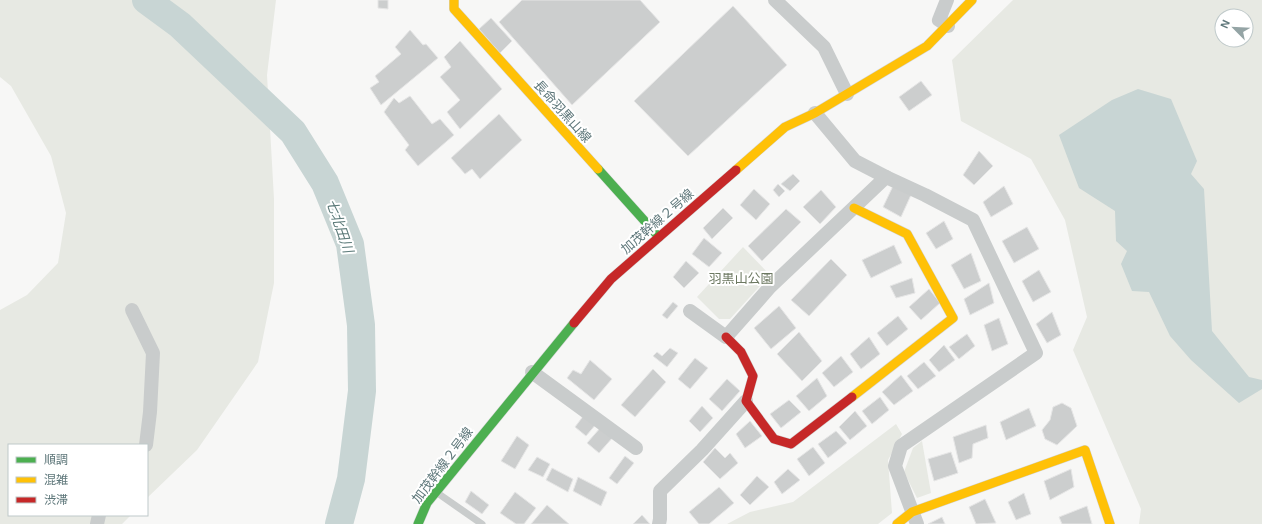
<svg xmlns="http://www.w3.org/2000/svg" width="1262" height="524" font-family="Helvetica,'Noto Sans JP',sans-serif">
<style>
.green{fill:#e7e9e3;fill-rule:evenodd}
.water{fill:#c8d5d4}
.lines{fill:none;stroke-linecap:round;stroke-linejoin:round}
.river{stroke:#c8d5d4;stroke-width:28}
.building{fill:#cccece;stroke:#e6e6e6}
.fast-casing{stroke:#d2d4d4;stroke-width:10}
.slow-casing{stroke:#d2d4d4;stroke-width:10}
.jam-casing{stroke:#d2d4d4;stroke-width:10}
.lane{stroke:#c9cccc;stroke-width:7}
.street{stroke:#c9cccc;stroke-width:14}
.fast{stroke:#4caf50;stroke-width:9}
.slow{stroke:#ffc107;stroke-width:9}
.jam{stroke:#c62828;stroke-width:9}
.labels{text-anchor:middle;stroke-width:4;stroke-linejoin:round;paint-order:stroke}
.street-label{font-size:13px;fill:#5e777a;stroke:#fff}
.park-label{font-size:13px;fill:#6c7861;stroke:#fff}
.water-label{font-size:14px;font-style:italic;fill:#5d7b7a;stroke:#fff}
</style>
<rect width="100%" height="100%" fill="#f7f7f6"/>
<g class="green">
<path d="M0,0h276l-9,75 7,124v84l-16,79 -61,88 -50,48v-53h-138v70h122l-9,9h-122v-214l27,-15 31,-32 8,-50 -15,-57 -40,-70 -11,-9z"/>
<path d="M1013,0h249v524h-123l2,-15 -68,-159 14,-33 -22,-97 -34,-61 -70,-38 -9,-61zM1222,16h24v24h-24z"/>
<path d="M743,247l27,28 -40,44h-11l-22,-22z"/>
<path d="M896,424l6,10 -14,26 4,53 -14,11h-151l23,-12 43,-10z"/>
<path d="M922,441l9,52 -14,5 -13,-26 9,-24z"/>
</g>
<path class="water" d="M1138,89l33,10 26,62 -6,13 13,15 8,142 37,46 13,3v9l-23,14 -48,-43 -21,-24 -21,-44 -17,-1 -11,-27 6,-13 -11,-10 -1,-30 -36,-23 -20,-53 53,-35z"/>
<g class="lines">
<path class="river" d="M146,0l34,25 113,107 32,51 25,61 11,81 1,66 -11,88 -12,45"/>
</g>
<g class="building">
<path d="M378,0h10v9l-10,-1z"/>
<path d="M522,0h118l20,22 -88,83 -73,-83z"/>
<path d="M733,6l54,59 -99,91 -54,-55z"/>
<path d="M491,18l21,23 -12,12 -21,-24z"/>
<path d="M410,30l13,15 3,-1 12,14 -57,47 -11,-17 9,-6 -4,-6 26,-22 -6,-7z"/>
<path d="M460,41l42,48 -42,40 -13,-17 13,-12 -20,-23 11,-10 -7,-10z"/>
<path d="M921,81l11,14 -23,16 -10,-14z"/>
<path d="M410,96l22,28 8,-5 14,16 -36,31 -13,-16 4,-5 -25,-33 10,-14 5,5z"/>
<path d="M499,114l23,26 -42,39 -8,-10 -7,5 -14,-16z"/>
<path d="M979,151l14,15 -19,19 -11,-10z"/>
<path d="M793,174l7,7 -10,10 -9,-7z"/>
<path d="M778,184l7,7 -6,6 -6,-7z"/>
<path d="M893,186l18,9 -10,22 -18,-10z"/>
<path d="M1004,186l9,18 -22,13 -8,-15z"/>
<path d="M754,189l16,15 -14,16 -16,-15z"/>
<path d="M821,190l15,17 -16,17 -17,-17z"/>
<path d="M723,208l10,10 -21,21 -9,-11z"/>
<path d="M786,209l15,13 -39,39 -14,-15z"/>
<path d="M944,221l9,18 -17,10 -10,-16z"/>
<path d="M1027,227l12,22 -25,14 -12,-22z"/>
<path d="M704,238l18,15 -13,14 -17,-13z"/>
<path d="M894,245l8,18 -31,15 -9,-18z"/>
<path d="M971,253l10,28 -17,8 -13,-24z"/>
<path d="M831,259l16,16 -38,41 -18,-16z"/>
<path d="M686,261l13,12 -15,15 -11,-11z"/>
<path d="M1039,270l12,22 -18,10 -11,-21z"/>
<path d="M912,278l3,15 -19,5 -6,-12z"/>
<path d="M989,283l5,20 -24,12 -6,-16z"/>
<path d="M929,289l11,14 -19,17 -12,-13z"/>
<path d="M673,302l5,4 -11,13 -5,-4z"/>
<path d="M779,306l17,22 -25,21 -17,-21z"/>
<path d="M1052,312l9,23 -14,8 -11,-19z"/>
<path d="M898,316l10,13 -21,17 -10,-13z"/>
<path d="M999,318l9,26 -16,7 -8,-26z"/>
<path d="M799,332l23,29 -20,20 -25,-27z"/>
<path d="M967,334l8,12 -16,13 -10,-12z"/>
<path d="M869,337l11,17 -19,15 -11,-15z"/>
<path d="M944,345l11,15 -16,12 -10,-12z"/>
<path d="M670,348l8,5 -11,14 -14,-11 4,-4 5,4z"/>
<path d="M841,356l12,16 -19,15 -12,-14z"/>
<path d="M695,358l13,10 -18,21 -12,-10z"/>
<path d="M590,360l22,19 -18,21 -27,-22 6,-8 8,4z"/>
<path d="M924,362l12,14 -18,13 -11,-13z"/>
<path d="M653,369l13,13 -31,35 -14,-12z"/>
<path d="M901,375l12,16 -19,14 -12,-13z"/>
<path d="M817,378l10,18 -18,15 -13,-15z"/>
<path d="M727,379l13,12 -18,20 -13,-12z"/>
<path d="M880,397l9,13 -17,14 -10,-13z"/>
<path d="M789,400l12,12 -20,16 -11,-14z"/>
<path d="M1062,403l9,5 6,18 -20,19 -12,-6 -3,-9 8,-10 3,-13z"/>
<path d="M702,406l11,12 -13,14 -11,-11z"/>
<path d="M1029,408l7,18 -30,14 -6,-18z"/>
<path d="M855,411l12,15 -17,14 -11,-13z"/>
<path d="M584,415l13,8 -11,13 -11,-9z"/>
<path d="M750,421l12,15 -17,12 -9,-14z"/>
<path d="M986,425l2,13 -15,6 -1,14 -13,5 -6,-26z"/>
<path d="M601,427l13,9 -15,17 -12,-10z"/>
<path d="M836,431l11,12 -19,15 -10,-14z"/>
<path d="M517,436l12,9 -14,24 -14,-8z"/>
<path d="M813,447l12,16 -16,13 -12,-17z"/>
<path d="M715,448l10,10 5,-5 8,10 -18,16 -17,-17z"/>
<path d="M951,452l7,21 -24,8 -6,-22z"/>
<path d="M625,456l9,7 -17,21 -8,-6z"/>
<path d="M537,457l13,7 -7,13 -15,-7z"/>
<path d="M552,468l21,11 -5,13 -22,-12z"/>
<path d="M788,469l12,11 -18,14 -8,-12z"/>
<path d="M1071,469l3,18 -24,13 -6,-19z"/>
<path d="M757,476l12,11 -19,18 -10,-10z"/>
<path d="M578,477l29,15 -6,14 -28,-15z"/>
<path d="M719,487l15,16 -25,21h-10l-10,-12z"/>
<path d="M471,491l18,14 -7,9 -17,-12z"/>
<path d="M515,492l21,16 -12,16h-8l-16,-11z"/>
<path d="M1024,493l7,21 -15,6 -8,-18z"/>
<path d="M985,499l11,24 -20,1 -7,-17z"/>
<path d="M547,505l22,19h-38z"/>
<path d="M1087,506l5,18h-30l-3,-7z"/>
<path d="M642,515l8,9h-17z"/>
<path d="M942,517l3,7h-17z"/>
</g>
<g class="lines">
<g class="fast-casing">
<g id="fast">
<path d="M598,169l61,68"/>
<path d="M418,524l9,-21 147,-180"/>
</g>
</g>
<g class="slow-casing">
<g id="slow">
<path d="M454,0v9l144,160"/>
<path d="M736,170l49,-43 30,-14 112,-67 45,-46"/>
<path d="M852,397l101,-79 -46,-84 -53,-26"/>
<path d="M897,524l15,-12 173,-62 25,74"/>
</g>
</g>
<g class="jam-casing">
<g id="jam">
<path d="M574,323l37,-44 125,-109"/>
<path d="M726,337l15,15 12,24 -7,25 28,38 17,5 61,-47"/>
</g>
</g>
<path class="lane" d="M436,492l46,32"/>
<g class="street">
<path d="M775,0l49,47 23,47"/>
<path d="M947,0l-8,20 9,6"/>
<path d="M886,177l39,18 48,25 63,133 -135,93 -6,20 22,58"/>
<path d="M132,310l21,43 -3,59 -4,33"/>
<path d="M690,311l36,26 44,-50 116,-110 -31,-16 -40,-48"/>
<path d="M532,372l104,76"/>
<path d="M97,524l2,-9"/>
<path d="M659,524l1,-5v-28l42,-41 44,-49"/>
</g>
<use href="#fast" class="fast"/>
<use href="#slow" class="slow"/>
<use href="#jam" class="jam"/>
</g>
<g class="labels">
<g class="street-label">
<text transform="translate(563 111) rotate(48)" y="5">長命羽黒山線</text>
<text transform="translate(657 221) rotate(-41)" y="5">加茂幹線２号線</text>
<text transform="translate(442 465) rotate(-53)" y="5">加茂幹線２号線</text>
</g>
<g class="park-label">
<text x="741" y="283">羽黒山公園</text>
</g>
<g class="water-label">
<text transform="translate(340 226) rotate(71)" y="5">七北田川</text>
</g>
</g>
<rect x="8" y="444" width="140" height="72" fill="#ffffff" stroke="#bfc9ca"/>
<rect x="16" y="457" width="20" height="6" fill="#4caf50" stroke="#bfc9ca"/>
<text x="44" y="464" font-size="12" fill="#5e777a">順調</text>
<rect x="16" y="477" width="20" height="6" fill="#ffc107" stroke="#bfc9ca"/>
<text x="44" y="484" font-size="12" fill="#5e777a">混雑</text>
<rect x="16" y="497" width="20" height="6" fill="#c62828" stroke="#bfc9ca"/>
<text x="44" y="504" font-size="12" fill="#5e777a">渋滞</text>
<g transform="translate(1234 28) rotate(294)"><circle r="19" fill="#ffffff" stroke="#bfc9ca"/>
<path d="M0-3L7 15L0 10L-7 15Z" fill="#94a4a5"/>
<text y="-6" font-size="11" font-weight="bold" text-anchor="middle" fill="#5e777a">N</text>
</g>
</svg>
